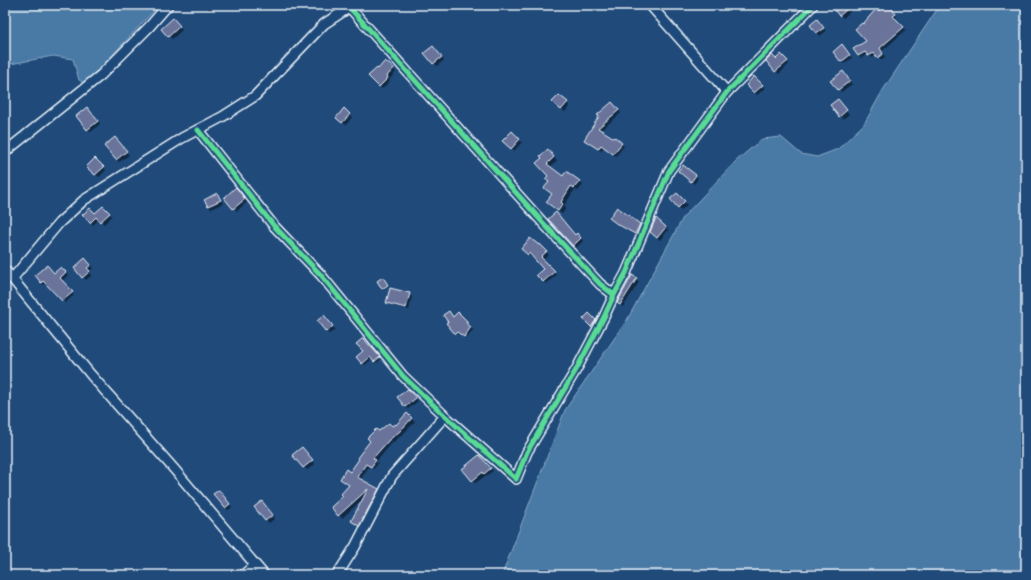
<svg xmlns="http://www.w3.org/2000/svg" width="1031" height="580" font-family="Kalam,sans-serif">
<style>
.water{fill:#4979a5;stroke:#89a9c6}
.shadow{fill:#0007}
.building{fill:#6a739a;stroke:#e8f1f8}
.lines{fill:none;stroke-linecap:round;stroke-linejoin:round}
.minor-casing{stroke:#e8f1f8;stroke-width:12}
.minor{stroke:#1f4a7a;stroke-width:9}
.cycleway-casing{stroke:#1f4a7a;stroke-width:8}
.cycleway{stroke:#5adb95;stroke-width:5}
</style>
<rect width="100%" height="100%" fill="#1f4a7a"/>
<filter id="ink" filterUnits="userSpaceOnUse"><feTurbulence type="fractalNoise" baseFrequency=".025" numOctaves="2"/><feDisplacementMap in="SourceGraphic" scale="8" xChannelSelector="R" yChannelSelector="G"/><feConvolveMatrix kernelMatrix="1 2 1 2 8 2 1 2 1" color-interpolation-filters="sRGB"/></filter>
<g filter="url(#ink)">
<g class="water">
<path d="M5,5h154l-53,57 -16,25 -11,-7 -6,-21 -20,-3 -48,9z"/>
<path d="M940,5h86v570h-524l63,-165 62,-90 57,-104 52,-55 26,-22 19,-2 20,17 16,3 21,-8 26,-25 19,-34z"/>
</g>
<g class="shadow">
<path d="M204,5h13l-6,6z"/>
<path d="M832,5h14l5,6 -8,7z"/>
<path d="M887,5l3,2 7,10 -2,2 11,11 -24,21 3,6 -4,3 -4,-5 -5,3 -4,-4 -7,4 -3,-2 9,-14 -4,-17z"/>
<path d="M173,19l9,11 -10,9 -10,-10z"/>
<path d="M817,20l9,11 -6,5 -9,-11z"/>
<path d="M433,47l11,13 -7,6 -11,-13z"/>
<path d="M845,48l7,10 -8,6 -3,-3z"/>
<path d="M781,55l8,9 -10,10 -12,-13 9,-1z"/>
<path d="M385,62l11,10 -7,8 1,1 -8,8 -13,-13 10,-6z"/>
<path d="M845,75l7,9 -11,8 -9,-11z"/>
<path d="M754,78l11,10 -8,7 -10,-10z"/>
<path d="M559,96l11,10 -5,6 -11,-10z"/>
<path d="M840,103l9,11 -6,5 -12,-13z"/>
<path d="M615,106l6,7 -21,18 24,15 -8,10 -12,-9 -3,4 -16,-11z"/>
<path d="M344,110l8,7 -6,8 -9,-8z"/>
<path d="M90,111l10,13 -9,8 -3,-3z"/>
<path d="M512,132l10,10 -8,9 -10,-10z"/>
<path d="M117,141l12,14 -10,7 -3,-2z"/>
<path d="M551,154l6,7 -7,6 13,10 16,4 4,4 -5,6 -3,-2 -11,17 2,2 -4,6 -11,-8 2,-11 -7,-7 4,-6 -1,-6 -11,-12z"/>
<path d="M95,159l11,11 -7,7 -11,-10z"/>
<path d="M683,166l15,12 -4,6 -12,-10z"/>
<path d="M5,175l4,4 -4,4z"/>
<path d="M238,192l9,10 -10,9 -12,-13z"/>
<path d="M217,194l6,9 -12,6 -5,-9z"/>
<path d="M677,194l10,11 -6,5 -10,-10z"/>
<path d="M103,207l9,9 -8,8 -5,-5 -6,6 -9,-10h11z"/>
<path d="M549,219l26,17 2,-2 6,7 -7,7z"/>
<path d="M613,221l27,4 2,2 -4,9 -17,-9z"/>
<path d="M666,227l2,3 -8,10 -6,-5z"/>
<path d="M540,246l9,9 -6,5 13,15 -10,9 -8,-9 6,-6 -12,-14 -1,2 -6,-5z"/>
<path d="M85,259l8,9 -4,4 3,3 -6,5 -11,-12z"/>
<path d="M61,268l7,7 -6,6 12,14 -9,8 -19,-20 -2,2 -8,-9 19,-2z"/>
<path d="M383,278l6,8 -5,4 -1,-2z"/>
<path d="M636,279l3,3 -16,25 -5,-4z"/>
<path d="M409,294l3,3 -3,13 -19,-5 -3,-3z"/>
<path d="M458,313l15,17 -6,8 -7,-5 -2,2 -11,-12z"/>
<path d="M589,314l9,9 -4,6 -9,-10z"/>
<path d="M327,319l8,11 -6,4 -3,-3z"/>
<path d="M363,339l18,20 -4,4 -5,-4 -7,6 -7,-8 7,-6z"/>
<path d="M408,390l10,11 -10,8 -3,-3z"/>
<path d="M407,415l8,7 -12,12 -11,9 -16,19 2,1 -4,6 -5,-3 -8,13 20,13 -18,36 -11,-7 12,-23 -22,20 -10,-11 13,-11 5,-11 1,-12 28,-41 17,-6z"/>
<path d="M305,451l10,13 -8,6 -13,-14z"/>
<path d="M479,456l14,15 -18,12 -3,-3z"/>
<path d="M221,494l11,13 -4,3 -3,-3z"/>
<path d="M262,502l13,16 -6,5 -13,-15z"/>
<path d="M237,569l5,5 -1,1h-11z"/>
</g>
<g class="building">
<path d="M831,5h21l-13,11z"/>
<path d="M885,5h4l7,9 -3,2 11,11 -24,21 3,6 -6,4 -3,-5 -6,3 -3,-4 -7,4 -5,-7 13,-8 -11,-12 7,-6 1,1 13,-15 2,2z"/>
<path d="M173,18l7,8 -12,11 -7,-8z"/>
<path d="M817,19l7,9 -8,5 -6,-8z"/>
<path d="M842,44l8,11 -9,7 -8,-10z"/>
<path d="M433,46l9,11 -9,7 -9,-11z"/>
<path d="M781,54l7,7 -13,11 -9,-11 6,-6 4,4z"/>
<path d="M385,61l9,7 -7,8 1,2 -9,9 -11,-11 9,-8 1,1z"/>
<path d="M843,71l7,10 -12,9 -8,-9z"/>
<path d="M754,76l9,9 -9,8 -8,-8z"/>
<path d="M559,95l9,7 -7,8 -9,-8z"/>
<path d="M838,99l9,11 -8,7 -9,-12z"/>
<path d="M612,102l7,8 -21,18 16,10 1,-1 7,6 -9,11 -12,-9 -3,4 -14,-9 15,-24 -2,-1z"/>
<path d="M87,107l11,14 -11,9 -11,-14z"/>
<path d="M344,108l6,6 -8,9 -6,-5z"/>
<path d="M512,131l8,8 -9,10 -9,-8z"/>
<path d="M115,137l12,14 -11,9 -12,-14z"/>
<path d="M548,149l6,8 -7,7 16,12 3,-5 14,10 -6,7 -3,-2 -10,16 2,2 -5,7 -12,-9 6,-8 -8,-6 5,-6 -4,-3 3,-3 -12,-13 6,-5 -2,-2z"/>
<path d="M95,158l9,9 -9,8 -9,-8z"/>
<path d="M683,165l13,10 -5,7 -13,-11z"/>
<path d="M236,187l9,12 -12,10 -9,-11z"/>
<path d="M217,193l4,7 -13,6 -4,-6z"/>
<path d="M677,193l8,8 -7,7 -8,-9z"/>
<path d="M103,206l7,7 -10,9 -4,-5 -6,6 -8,-8 8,-7 5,5z"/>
<path d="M617,207l23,17 -5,10 -18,-10 -8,-6z"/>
<path d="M556,212l19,23 2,-2 4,5 -8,8 -25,-27z"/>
<path d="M656,218l10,9 -9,11 -7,-6z"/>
<path d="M530,238l9,7 1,-1 7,7 -6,6 14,14 -12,11 -7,-7 7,-6 -14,-16 -1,2 -7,-6z"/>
<path d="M85,258l6,7 -4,3 3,3 -8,7 -8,-10z"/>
<path d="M47,265l7,8 7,-6 5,5 -6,6 13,14 -11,9 -19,-20 -2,2 -6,-8z"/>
<path d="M632,275l5,3 -17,27 -3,-2z"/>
<path d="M383,277l5,8 -6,4 -5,-8z"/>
<path d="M390,288l20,5 -4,15 -20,-5z"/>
<path d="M449,311l4,6 5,-5 10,10 -2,1 5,4 -7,10 -7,-5 -2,2 -9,-11 2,-1 -5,-7z"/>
<path d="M589,313l7,7 -5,7 -8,-8z"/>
<path d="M324,315l9,11 -7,6 -9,-11z"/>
<path d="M363,338l17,19 -6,5 -4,-5 -8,7 -6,-7 7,-6 -7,-7z"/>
<path d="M408,389l8,9 -11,9 -8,-10z"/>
<path d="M407,413l5,5 -12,13 -11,9 -16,18 3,2 -5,7 -5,-3 -9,13 22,12 -20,37 -8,-5 17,-32 -30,27 -7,-9 12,-11 -2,-2 8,-9 -9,-6 6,-10 4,3 9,-13 -2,-1 13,-17 -3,-3 9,-9 3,2 10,-8 3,3 3,-2 1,1z"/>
<path d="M302,447l11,13 -10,8 -11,-13z"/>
<path d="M479,455l12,13 -7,6 -1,-2 -11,9 -10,-12z"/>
<path d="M219,490l11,14 -5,4 -12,-14z"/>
<path d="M262,501l11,14 -8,6 -11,-14z"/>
</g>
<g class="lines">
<g class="minor-casing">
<g id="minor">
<path d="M650,5l77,87"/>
<path d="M350,8l195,217 55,59 14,11 12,-22 43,-102 58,-79 86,-87"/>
<path d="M198,130l76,96 47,49 82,101 42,40 71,63 11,-27 49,-82 28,-53 10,-22"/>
<path d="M5,152l96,-77 48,-48 19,-22"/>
<path d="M5,270l86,105 83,94 90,106"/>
<path d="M12,279l47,-56 25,-23 98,-62 40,-21 33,-21 69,-72 29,-19"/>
<path d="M243,575l12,-10"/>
<path d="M337,575l18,-28 37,-71 53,-60"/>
</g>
</g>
<use href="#minor" class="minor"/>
<g class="cycleway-casing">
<g id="cycleway">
<path d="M350,8l195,217 55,59 14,11 12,-22 43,-102 58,-79 86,-87"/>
<path d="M198,130l76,96 47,49 82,101 42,40 71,63 11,-27 49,-82 28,-53 10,-22"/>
</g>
</g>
<use href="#cycleway" class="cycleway"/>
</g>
</g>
<rect width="1031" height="580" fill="none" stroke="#1f4a7a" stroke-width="20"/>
<rect x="10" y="10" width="1011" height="560" fill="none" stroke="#e8f1f8" stroke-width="1.5" filter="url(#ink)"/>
</svg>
